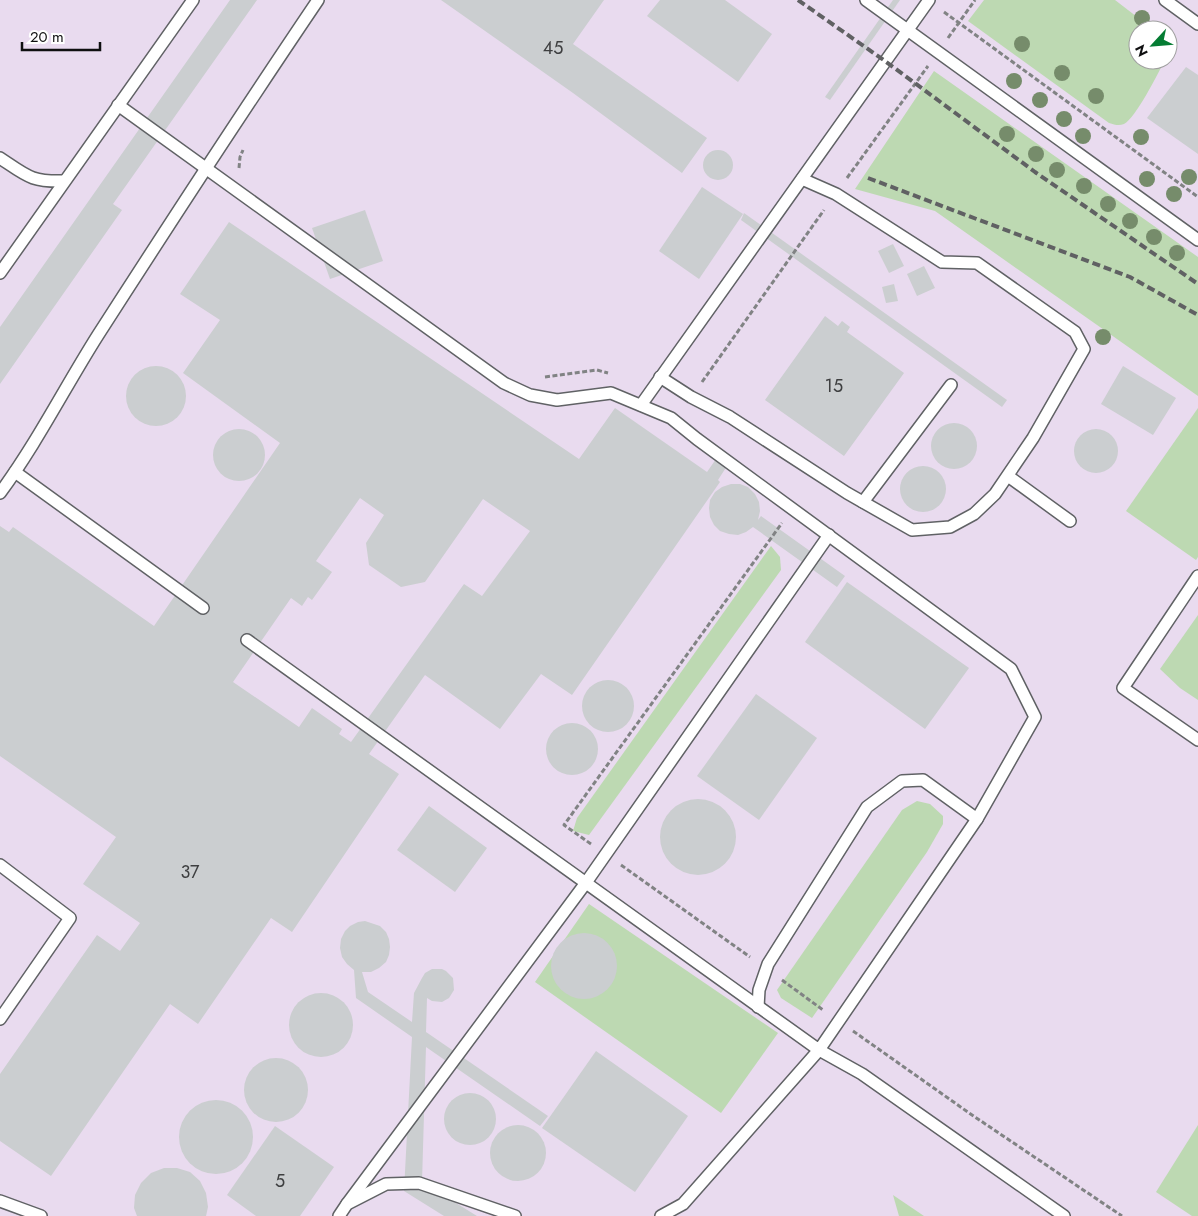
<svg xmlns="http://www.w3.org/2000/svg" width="1198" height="1216" font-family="Jost,sans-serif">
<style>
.industrial{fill:#e9dbef;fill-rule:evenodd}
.green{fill:#bdd9b2}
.building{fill:#cbced0;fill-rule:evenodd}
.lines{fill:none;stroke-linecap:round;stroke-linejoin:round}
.service-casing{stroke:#606265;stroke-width:14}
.path{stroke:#818384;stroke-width:3;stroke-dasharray:5 2.5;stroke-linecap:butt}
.service{stroke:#fff;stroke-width:11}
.rail{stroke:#606163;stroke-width:4;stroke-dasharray:8 4;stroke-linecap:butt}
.tree{fill:#768c6b}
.labels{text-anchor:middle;stroke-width:4.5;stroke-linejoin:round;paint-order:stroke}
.number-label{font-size:18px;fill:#3e3f40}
</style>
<rect width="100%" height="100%" fill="#e8ebed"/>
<path class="industrial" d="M0,0h1198v1216h-1198zM1138,30h30v30h-30z"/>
<g class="green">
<path d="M984,0h131l39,30h-16v30h27c-7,13 -29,58 -41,64 -5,2 -9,1 -15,-1l-141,-102z"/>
<path d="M934,71l264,186v139l-263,-185 -80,-22z"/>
<path d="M1198,408v149l-2,3 -70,-49z"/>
<path d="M771,546l9,11 1,13 -192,265 -16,-4 4,-13z"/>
<path d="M1198,615v85l-18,-12 -20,-19z"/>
<path d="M917,801l13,3 13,12v8l-16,28 -115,166 -31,-20 -4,-8 125,-180z"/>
<path d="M589,904l189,129 -57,80 -186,-131z"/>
<path d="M1198,1125v91h-6l-36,-24z"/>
<path d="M893,1195l31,21h-25z"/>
</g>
<g class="building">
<path d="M230,0h27l-144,204 9,6 -122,174v-57z"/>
<path d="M441,0h163l-31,44 134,94 -25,35 -109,-80z"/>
<path d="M660,0h65l47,34 -34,48 -91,-66z"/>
<path d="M893,0h7l-70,100 -5,-3z"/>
<path d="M1186,67l12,8v79l-51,-36z"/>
<circle cx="718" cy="165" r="15"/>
<path d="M702,187l41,27 -44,65 -40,-28z"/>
<path d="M365,210l18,51 -53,18 -18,-51z"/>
<path d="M744,213l263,187 -5,7 -261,-187z"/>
<path d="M229,222l350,237 36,-51 92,64 9,-13 11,7 -9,14 2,2 -148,213 -31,-21 -41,55 -75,-54 -56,79 30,20 -107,158 -21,-14 -73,106 -28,-20 -119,172 -51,-35v-67l97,-139 23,16 20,-28 -57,-39 33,-47 -116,-81v-230l9,6 4,-5 141,99 126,-183 -97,-70 37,-53 -40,-26zM360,498l24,17 -18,28 3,22 32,22 24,-5 58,-83 47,32 -48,65 -18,-12 -113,158 -12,-8 3,-5 -30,-21 -13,19 -66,-45 58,-84 11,8 6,-9 4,3 20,-28 -16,-11z"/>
<path d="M893,244l11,22 -15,7 -11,-22z"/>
<path d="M924,266l11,22 -18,8 -10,-22z"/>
<path d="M894,284l4,17 -12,2 -4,-16z"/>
<path d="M825,316l13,10 4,-5 8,6 -3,5 57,41 -60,83 -79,-56z"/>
<circle cx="156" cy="396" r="30"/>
<path d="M1123,366l53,32 -23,37 -52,-31z"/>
<circle cx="954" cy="446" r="23"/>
<circle cx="239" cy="455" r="26"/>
<circle cx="1096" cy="451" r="22"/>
<circle cx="923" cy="489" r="23"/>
<path d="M731,484h9l8,3 7,7 4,8 1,9 -2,9 3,-4 84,60 -8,11 -84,-60 -7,5 -8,3 -9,-1 -9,-3 -6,-6 -4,-8 -1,-9 1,-8 5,-8 7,-5z"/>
<path d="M847,582l122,86 -44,61 -120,-87z"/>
<circle cx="608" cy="706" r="26"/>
<path d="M756,694l61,44 -58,82 -62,-44z"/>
<circle cx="572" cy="749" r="26"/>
<circle cx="698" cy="837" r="38"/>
<path d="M429,806l58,42 -32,44 -58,-42z"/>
<path d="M365,921l15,5 6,6 3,7 1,8 -1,8 -3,7 -7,6 -8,4h-9l6,20 44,30 2,-29 8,-15 3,-5 7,-4h10l4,2 7,7 1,12 -5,8 -7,4 -10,-1 -5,-3 -1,34 122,84 -8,10 -114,-79 -4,135 55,34h-33l-40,-25 8,-154 -56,-39 -2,-28 -7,-6 -5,-7 -2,-9 1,-9 4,-8 5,-5 8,-4z"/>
<circle cx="584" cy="966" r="33"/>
<circle cx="321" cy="1025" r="32"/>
<path d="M596,1051l92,65 -53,76 -93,-64z"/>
<circle cx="276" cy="1090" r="32"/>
<circle cx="470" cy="1119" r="26"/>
<circle cx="216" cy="1137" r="37"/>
<circle cx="518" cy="1153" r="28"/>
<path d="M275,1126l59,41 -34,49h-44l-29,-21z"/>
<path d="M164,1168h13l13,4 10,9 6,12 2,14 -2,9h-69l-3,-8 1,-13 6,-12 10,-10z"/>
</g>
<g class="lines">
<g class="service-casing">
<g id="service">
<path d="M866,0l332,240"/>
<path d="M1165,0l33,24"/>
<path d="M118,105l386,278 26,12 27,5 54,-7 60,25 26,21 314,230 24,48 -58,102 -158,231 -572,-410"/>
<path d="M0,158c27,18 31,24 64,23"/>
<path d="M0,273l193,-273"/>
<path d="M660,377l31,20 39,20 117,76 65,37 38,-3 24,-13 21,-20 38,-56 51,-89 -9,-17 -98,-69 -35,-1 -106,-68 -34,-15"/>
<path d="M641,405l288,-405"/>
<path d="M15,472l188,136"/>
<path d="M1008,476l62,45"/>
<path d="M0,493c37,-50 65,-106 98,-158 72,-112 145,-224 220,-335"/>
<path d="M863,502l88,-117"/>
<path d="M1198,576l-75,112 75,52"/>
<path d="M0,865l70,53 -70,101"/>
<path d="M758,1007l1,-17 9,-26 99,-157 35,-26 21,-1 54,39"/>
<path d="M0,1201l41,15"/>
<path d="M347,1204l238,-320 244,-349"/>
<path d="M339,1216l8,-12 39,-20 33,-1 96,33"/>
<path d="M661,1216l22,-12 136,-154 43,24 202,142"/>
</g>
</g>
<g class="path">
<path d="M944,12l254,185"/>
<path d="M948,38l27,-38"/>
<path d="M239,168l1,-11 3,-7"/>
<path d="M847,178l81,-112"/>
<path d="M545,377l52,-7 11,3"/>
<path d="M702,382l122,-172"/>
<path d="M591,844l-27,-19 218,-302"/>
<path d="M621,865l129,92"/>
<path d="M782,980l41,30"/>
<path d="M853,1031l119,84 150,101"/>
</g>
<use href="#service" class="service"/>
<g class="rail">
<path d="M798,0l87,61 150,111 163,112"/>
<path d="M868,178l262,99 68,38"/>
</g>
</g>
<g class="tree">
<circle cx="1142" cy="18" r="8"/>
<circle cx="1022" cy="44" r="8"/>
<circle cx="1062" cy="73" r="8"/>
<circle cx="1014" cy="81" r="8"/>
<circle cx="1096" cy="96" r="8"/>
<circle cx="1040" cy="100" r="8"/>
<circle cx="1064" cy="119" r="8"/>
<circle cx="1007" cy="134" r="8"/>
<circle cx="1083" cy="136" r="8"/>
<circle cx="1141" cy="137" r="8"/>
<circle cx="1036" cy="154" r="8"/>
<circle cx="1057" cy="170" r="8"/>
<circle cx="1189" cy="177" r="8"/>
<circle cx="1147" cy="179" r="8"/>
<circle cx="1084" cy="186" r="8"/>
<circle cx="1174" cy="194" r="8"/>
<circle cx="1108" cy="204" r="8"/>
<circle cx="1130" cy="221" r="8"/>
<circle cx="1154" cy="237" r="8"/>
<circle cx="1177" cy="253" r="8"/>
<circle cx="1103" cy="337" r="8"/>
</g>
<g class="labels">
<g class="number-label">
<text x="553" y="54">45</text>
<text x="834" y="392">15</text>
<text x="190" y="878">37</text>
<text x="280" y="1187">5</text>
</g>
</g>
<g transform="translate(1153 45) rotate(244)"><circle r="24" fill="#ffffff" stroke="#9f9f9f"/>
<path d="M0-4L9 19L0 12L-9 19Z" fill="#057c33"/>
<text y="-8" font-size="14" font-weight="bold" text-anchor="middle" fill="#0f0f10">N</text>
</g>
<path d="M22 42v8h78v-8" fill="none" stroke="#0f0f10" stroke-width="2.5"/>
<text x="30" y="42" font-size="15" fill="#0f0f10" stroke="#ffffff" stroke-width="4" paint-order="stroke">20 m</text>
</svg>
